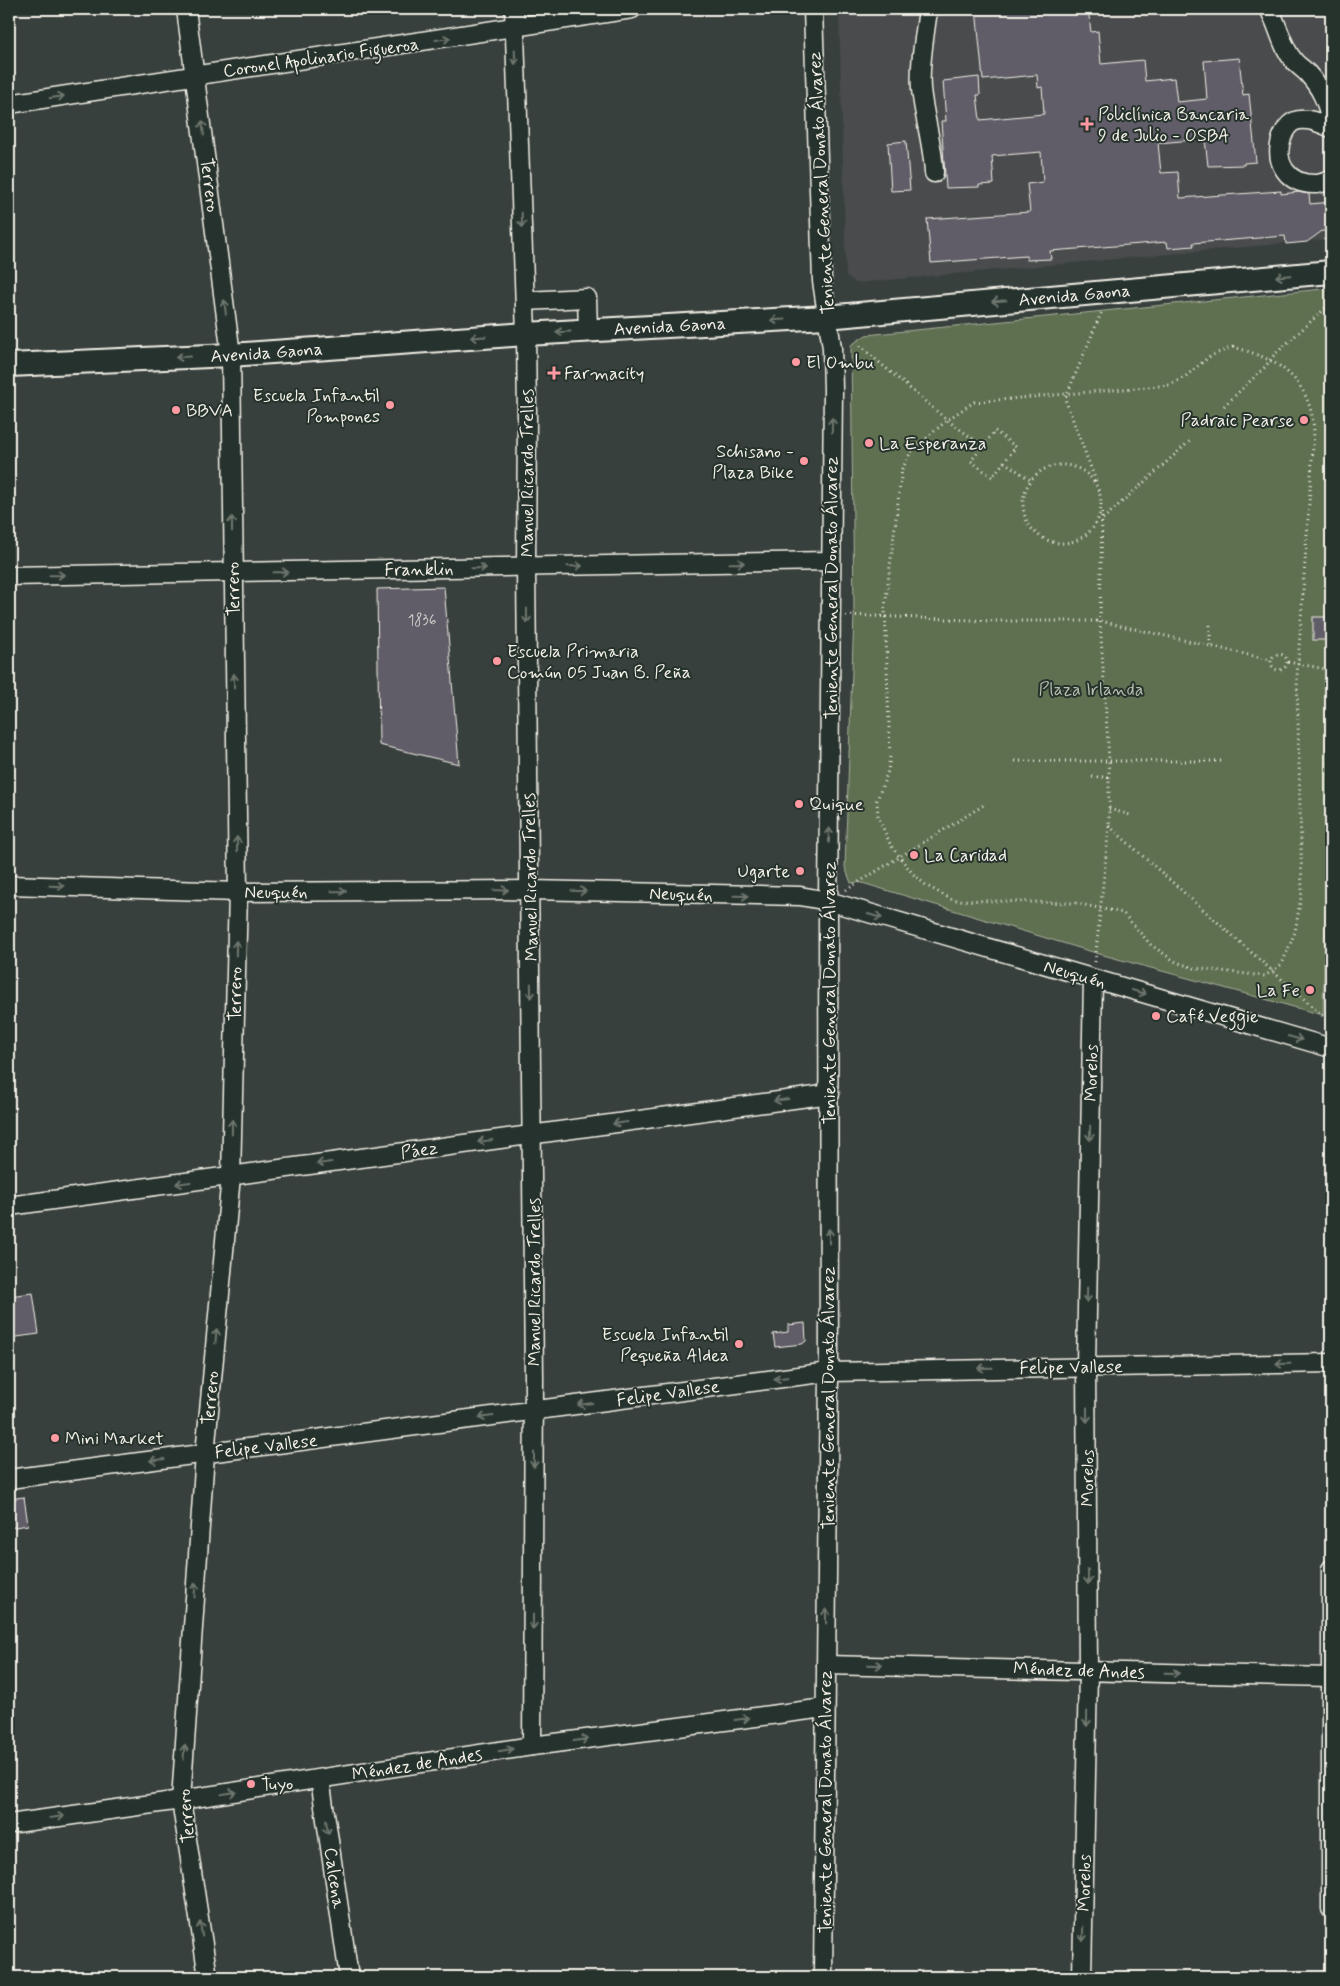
<svg xmlns="http://www.w3.org/2000/svg" width="1340" height="1986" font-family="Mynerve,sans-serif">
<style>
.built{fill:#484c4d}
.green{fill:#5f6f51;stroke:#aab09c}
.building{fill:#615d67;stroke:#f4f1e8}
.lines{fill:none;stroke-linecap:round;stroke-linejoin:round}
.minor-casing{stroke:#f4f1e8;stroke-width:21}
.major-casing{stroke:#f4f1e8;stroke-width:26}
.path{stroke:#f4f1e8;stroke-width:3;stroke-dasharray:1 4;stroke-linecap:butt}
.minor{stroke:#26332d;stroke-width:18}
.major{stroke:#26332d;stroke-width:22}
.oneway{stroke:#6e766e}
.poi-dot{fill:#ff9aa2;stroke:#26332d;stroke-width:2}
.labels{text-anchor:middle;stroke-width:4;stroke-linejoin:round;paint-order:stroke}
.number-label{font-size:15px;fill:#cfccc8}
.street-label{font-size:18px;fill:#f4f1e8;stroke:#26332d}
.poi-label{font-size:18px;fill:#f4f1e8;stroke:#26332d;text-anchor:start}
.park-label{font-size:18px;fill:#b8bdac;stroke:#26332d}
</style>
<rect width="100%" height="100%" fill="#38403e"/>
<filter id="ink" filterUnits="userSpaceOnUse"><feTurbulence type="fractalNoise" baseFrequency=".02" numOctaves="2"/><feDisplacementMap in="SourceGraphic" scale="10" xChannelSelector="R" yChannelSelector="G"/><feConvolveMatrix kernelMatrix="1 2 1 2 8 2 1 2 1" color-interpolation-filters="sRGB"/></filter>
<g filter="url(#ink)">
<path class="built" d="M839,9h492v230l-475,44 -10,-7z"/>
<path class="green" d="M1323,289l8,4v381l-8,341 -227,-62 -237,-71 -8,1 -6,-16 9,-252 -3,-270 15,-10z"/>
<g class="building">
<path d="M976,9h112l3,23 7,-1 3,33 42,-4 2,21 29,-3 3,24 30,-3 -3,-38 35,-3 4,37 6,-1 7,68 -12,1v2l-36,1 -3,-27 -47,4 3,30 17,-1 2,26 101,-7v3l18,-2 10,2 1,10 21,-2v29h-9l-15,11 -21,2 -1,-8 -92,7 1,3 -26,2 -1,-6 -117,9 1,8 -24,1 -1,-4 -95,7 -4,-44 103,-7 -3,-28 16,-2 -2,-30 -49,4 2,28 -15,1v2l-33,1 -5,-67h5l-3,-40 36,-4 1,18h-3l3,25 64,-6 -2,-27 -4,1 -1,-13 -54,5z"/>
<path d="M906,141l4,49 -19,1 -3,-48z"/>
<path d="M444,587l15,177 -80,-19 -2,-156z"/>
<rect x="1313" y="617" width="15" height="23"/>
<path d="M33,1293l6,41 -30,4v-42z"/>
<path d="M805,1323l1,18 -4,3 -27,3 -2,-13 15,-2v-7z"/>
<path d="M24,1497l4,28 -19,3v-29z"/>
</g>
<g class="lines">
<g class="minor-casing">
<g id="minor">
<path d="M186,9l45,346 7,537 -7,284 -26,278 -24,346 27,177"/>
<path d="M514,9l12,325 1,84 -1,149 8,811 -2,368"/>
<path d="M813,9l9,272 10,67 1,42 -5,511 1,471 -6,605"/>
<path d="M928,9c-3,26 -9,54 -7,80 3,29 12,55 13,84"/>
<path d="M1269,9c10,17 12,37 25,52 4,5 10,8 14,13 13,14 18,27 23,45"/>
<path d="M9,104l623,-95"/>
<path d="M1331,128c-11,-5 -26,-12 -38,-6 -5,3 -9,10 -11,15 -9,26 6,48 34,47 5,0 11,-3 15,-4"/>
<path d="M525,301l62,-3 1,32"/>
<path d="M9,576l821,-15"/>
<path d="M9,885l229,7 292,-2 270,6 28,5 503,147"/>
<path d="M9,1206l821,-112"/>
<path d="M9,1479l820,-107 502,-9"/>
<path d="M1331,1569v340"/>
<path d="M826,1665l505,12"/>
<path d="M320,1779l29,198"/>
<path d="M9,1824l172,-24 351,-54 293,-38"/>
<path d="M1082,1977l6,-306 -2,-305 7,-387"/>
</g>
</g>
<g class="major-casing">
<g id="major">
<path id="s1" d="M9,365l222,-10 295,-21 300,-17 505,-45"/>
</g>
</g>
<g class="path">
<path d="M860,346l87,74 36,26"/>
<path d="M1233,347c47,12 78,33 81,85l-17,245 5,214 -7,41 -13,32 -17,12 -71,-8 -18,-6 -25,-17 -28,-32 -48,-10 -122,-3 -26,-14 -14,-12 -22,-28 -13,-30 -1,-16 11,-29 2,-14 -5,-150 17,-138 9,-17 36,-32 27,-18 196,-17 16,-9 24,-20z"/>
<path d="M1224,406l41,-39 9,-12 56,-51"/>
<path d="M995,431l21,16 -24,30 -21,-16z"/>
<path d="M1004,462l27,18"/>
<circle cx="1062" cy="504" r="39"/>
<path d="M1096,481l-31,-82 37,-88"/>
<path d="M1103,519l87,-78"/>
<path d="M846,615l149,6h105l171,39"/>
<path d="M1210,646v-22"/>
<circle cx="1279" cy="662" r="8"/>
<path d="M1288,662l43,8"/>
<path d="M1015,761h206"/>
<path d="M1092,777h17"/>
<path d="M1109,809l21,6"/>
<path d="M1109,826l222,197"/>
<path d="M846,890l138,-85"/>
<path d="M1095,962l14,-136v-66l-9,-139 2,-110"/>
</g>
<use href="#minor" class="minor"/>
<use href="#major" class="major"/>
</g>
<defs><path id="oneway-shaft" d="M-6 0H5M1.5-3L5.5 0L1.5 3" fill="none" stroke-width="1.6" stroke-linecap="round" stroke-linejoin="round" transform="scale(1.25)"/></defs>
<g class="oneway">
<use href="#oneway-shaft" transform="translate(443 39) rotate(-8)"/>
<use href="#oneway-shaft" transform="translate(515 57) rotate(88)"/>
<use href="#oneway-shaft" transform="translate(57 97) rotate(-9)"/>
<use href="#oneway-shaft" transform="translate(203 128) rotate(-97)"/>
<use href="#oneway-shaft" transform="translate(522 220) rotate(88)"/>
<use href="#oneway-shaft" transform="translate(1283 276) rotate(175)"/>
<use href="#oneway-shaft" transform="translate(999 301) rotate(175)"/>
<use href="#oneway-shaft" transform="translate(225 307) rotate(-97)"/>
<use href="#oneway-shaft" transform="translate(778 320) rotate(177)"/>
<use href="#oneway-shaft" transform="translate(563 332) rotate(177)"/>
<use href="#oneway-shaft" transform="translate(478 337) rotate(176)"/>
<use href="#oneway-shaft" transform="translate(183 357) rotate(177)"/>
<use href="#oneway-shaft" transform="translate(832 425) rotate(-89)"/>
<use href="#oneway-shaft" transform="translate(232 524) rotate(-90)"/>
<use href="#oneway-shaft" transform="translate(737 563) rotate(-1)"/>
<use href="#oneway-shaft" transform="translate(575 566) rotate(-1)"/>
<use href="#oneway-shaft" transform="translate(479 568) rotate(-1)"/>
<use href="#oneway-shaft" transform="translate(281 572) rotate(-1)"/>
<use href="#oneway-shaft" transform="translate(57 575) rotate(-1)"/>
<use href="#oneway-shaft" transform="translate(527 616) rotate(89)"/>
<use href="#oneway-shaft" transform="translate(234 681) rotate(-91)"/>
<use href="#oneway-shaft" transform="translate(829 835) rotate(-90)"/>
<use href="#oneway-shaft" transform="translate(237 844) rotate(-91)"/>
<use href="#oneway-shaft" transform="translate(57 886) rotate(2)"/>
<use href="#oneway-shaft" transform="translate(501 890) rotate(-1)"/>
<use href="#oneway-shaft" transform="translate(339 891) rotate(-1)"/>
<use href="#oneway-shaft" transform="translate(579 891) rotate(2)"/>
<use href="#oneway-shaft" transform="translate(741 896) rotate(1)"/>
<use href="#oneway-shaft" transform="translate(875 916) rotate(16)"/>
<use href="#oneway-shaft" transform="translate(236 948) rotate(-89)"/>
<use href="#oneway-shaft" transform="translate(531 991) rotate(89)"/>
<use href="#oneway-shaft" transform="translate(1139 992) rotate(16)"/>
<use href="#oneway-shaft" transform="translate(1295 1038) rotate(16)"/>
<use href="#oneway-shaft" transform="translate(781 1100) rotate(172)"/>
<use href="#oneway-shaft" transform="translate(620 1123) rotate(172)"/>
<use href="#oneway-shaft" transform="translate(232 1127) rotate(-89)"/>
<use href="#oneway-shaft" transform="translate(1090 1133) rotate(91)"/>
<use href="#oneway-shaft" transform="translate(485 1141) rotate(172)"/>
<use href="#oneway-shaft" transform="translate(324 1163) rotate(172)"/>
<use href="#oneway-shaft" transform="translate(183 1183) rotate(172)"/>
<use href="#oneway-shaft" transform="translate(829 1236) rotate(-90)"/>
<use href="#oneway-shaft" transform="translate(1087 1295) rotate(91)"/>
<use href="#oneway-shaft" transform="translate(216 1336) rotate(-85)"/>
<use href="#oneway-shaft" transform="translate(1283 1364) rotate(179)"/>
<use href="#oneway-shaft" transform="translate(985 1368) rotate(179)"/>
<use href="#oneway-shaft" transform="translate(781 1378) rotate(172)"/>
<use href="#oneway-shaft" transform="translate(585 1404) rotate(172)"/>
<use href="#oneway-shaft" transform="translate(1087 1415) rotate(90)"/>
<use href="#oneway-shaft" transform="translate(486 1417) rotate(173)"/>
<use href="#oneway-shaft" transform="translate(157 1460) rotate(173)"/>
<use href="#oneway-shaft" transform="translate(534 1460) rotate(90)"/>
<use href="#oneway-shaft" transform="translate(1088 1577) rotate(90)"/>
<use href="#oneway-shaft" transform="translate(195 1590) rotate(-86)"/>
<use href="#oneway-shaft" transform="translate(826 1616) rotate(-90)"/>
<use href="#oneway-shaft" transform="translate(533 1622) rotate(90)"/>
<use href="#oneway-shaft" transform="translate(875 1665) rotate(2)"/>
<use href="#oneway-shaft" transform="translate(1172 1673) rotate(1)"/>
<use href="#oneway-shaft" transform="translate(742 1719) rotate(-7)"/>
<use href="#oneway-shaft" transform="translate(1087 1719) rotate(91)"/>
<use href="#oneway-shaft" transform="translate(581 1740) rotate(-7)"/>
<use href="#oneway-shaft" transform="translate(506 1750) rotate(-9)"/>
<use href="#oneway-shaft" transform="translate(184 1752) rotate(-86)"/>
<use href="#oneway-shaft" transform="translate(229 1793) rotate(-9)"/>
<use href="#oneway-shaft" transform="translate(57 1817) rotate(-8)"/>
<use href="#oneway-shaft" transform="translate(327 1827) rotate(82)"/>
<use href="#oneway-shaft" transform="translate(201 1929) rotate(-99)"/>
<use href="#oneway-shaft" transform="translate(1083 1934) rotate(91)"/>
</g>
</g>
<g class="poi-dot">
<path d="M1084.5 116.5h5v5h5v5h-5v5h-5v-5h-5v-5h5z"/>
<circle cx="796" cy="362" r="5"/>
<path d="M551.5 365.5h5v5h5v5h-5v5h-5v-5h-5v-5h5z"/>
<circle cx="390" cy="405" r="5"/>
<circle cx="176" cy="410" r="5"/>
<circle cx="1304" cy="420" r="5"/>
<circle cx="869" cy="443" r="5"/>
<circle cx="804" cy="461" r="5"/>
<circle cx="497" cy="661" r="5"/>
<circle cx="799" cy="804" r="5"/>
<circle cx="914" cy="855" r="5"/>
<circle cx="800" cy="871" r="5"/>
<circle cx="1310" cy="990" r="5"/>
<circle cx="1156" cy="1016" r="5"/>
<circle cx="739" cy="1344" r="5"/>
<circle cx="55" cy="1438" r="5"/>
<circle cx="251" cy="1784" r="5"/>
</g>
<g class="labels">
<g class="number-label">
<text x="422" y="625">1836</text>
</g>
<g class="street-label">
<text transform="translate(321 57) rotate(-8)" y="6">Coronel Apolinario Figueroa</text>
<text transform="translate(821 183) rotate(-93)" y="6">Teniente General Donato Álvarez</text>
<text transform="translate(210 185) rotate(83)" y="6">Terrero</text>
<text dy="6" stroke="none"><textPath href="#s1" startOffset="1068">Avenida Gaona</textPath></text>
<text dy="6" stroke="none"><textPath href="#s1" startOffset="662">Avenida Gaona</textPath></text>
<text dy="6" stroke="none"><textPath href="#s1" startOffset="258">Avenida Gaona</textPath></text>
<text transform="translate(527 473) rotate(-90)" y="6">Manuel Ricardo Trelles</text>
<text transform="translate(419 569) rotate(-1)" y="6">Franklin</text>
<text transform="translate(831 588) rotate(-90)" y="6">Teniente General Donato Álvarez</text>
<text transform="translate(233 589) rotate(-91)" y="6">Terrero</text>
<text transform="translate(530 877) rotate(-91)" y="6">Manuel Ricardo Trelles</text>
<text x="276" y="898">Neuquén</text>
<text transform="translate(681 894) rotate(2)" y="6">Neuquén</text>
<text transform="translate(1075 974) rotate(16)" y="6">Neuquén</text>
<text transform="translate(829 993) rotate(-90)" y="6">Teniente General Donato Álvarez</text>
<text transform="translate(235 994) rotate(-89)" y="6">Terrero</text>
<text transform="translate(1091 1073) rotate(-89)" y="6">Morelos</text>
<text transform="translate(419 1150) rotate(-8)" y="6">Páez</text>
<text transform="translate(534 1282) rotate(-90)" y="6">Manuel Ricardo Trelles</text>
<text transform="translate(1071 1367) rotate(-1)" y="6">Felipe Vallese</text>
<text transform="translate(668 1393) rotate(-8)" y="6">Felipe Vallese</text>
<text transform="translate(210 1398) rotate(-85)" y="6">Terrero</text>
<text transform="translate(828 1398) rotate(-90)" y="6">Teniente General Donato Álvarez</text>
<text transform="translate(266 1446) rotate(-7)" y="6">Felipe Vallese</text>
<text transform="translate(1087 1478) rotate(-90)" y="6">Morelos</text>
<text transform="translate(1079 1670) rotate(2)" y="6">Méndez de Andes</text>
<text transform="translate(417 1764) rotate(-9)" y="6">Méndez de Andes</text>
<text transform="translate(825 1802) rotate(-90)" y="6">Teniente General Donato Álvarez</text>
<text transform="translate(186 1816) rotate(-95)" y="6">Terrero</text>
<text transform="translate(335 1878) rotate(82)" y="6">Calcena</text>
<text transform="translate(1084 1883) rotate(-89)" y="6">Morelos</text>
</g>
<g class="poi-label">
<text x="1098" y="120">Policlínica Bancaria<tspan x="1098" dy="21">9 de Julio - OSBA</tspan></text>
<text x="806" y="368">El Ombu</text>
<text x="564" y="379">Farmacity</text>
<text x="380" y="401" text-anchor="end">Escuela Infantil<tspan x="380" dy="21">Pompones</tspan></text>
<text x="186" y="416">BBVA</text>
<text x="1294" y="426" text-anchor="end">Padraic Pearse</text>
<text x="879" y="449">La Esperanza</text>
<text x="794" y="457" text-anchor="end">Schisano -<tspan x="794" dy="21">Plaza Bike</tspan></text>
<text x="507" y="657">Escuela Primaria<tspan x="507" dy="21">Común 05 Juan B. Peña</tspan></text>
<text x="809" y="810">Quique</text>
<text x="924" y="861">La Caridad</text>
<text x="790" y="877" text-anchor="end">Ugarte</text>
<text x="1300" y="996" text-anchor="end">La Fe</text>
<text x="1166" y="1022">Café Veggie</text>
<text x="729" y="1340" text-anchor="end">Escuela Infantil<tspan x="729" dy="21">Pequeña Aldea</tspan></text>
<text x="65" y="1444">Mini Market</text>
<text x="261" y="1790">Tuyo</text>
</g>
<g class="park-label">
<text x="1091" y="695">Plaza Irlanda</text>
</g>
</g>
<rect width="1340" height="1986" fill="none" stroke="#26332d" stroke-width="30"/>
<rect x="15" y="15" width="1310" height="1956" fill="none" stroke="#f4f1e8" stroke-width="2" filter="url(#ink)"/>
</svg>
